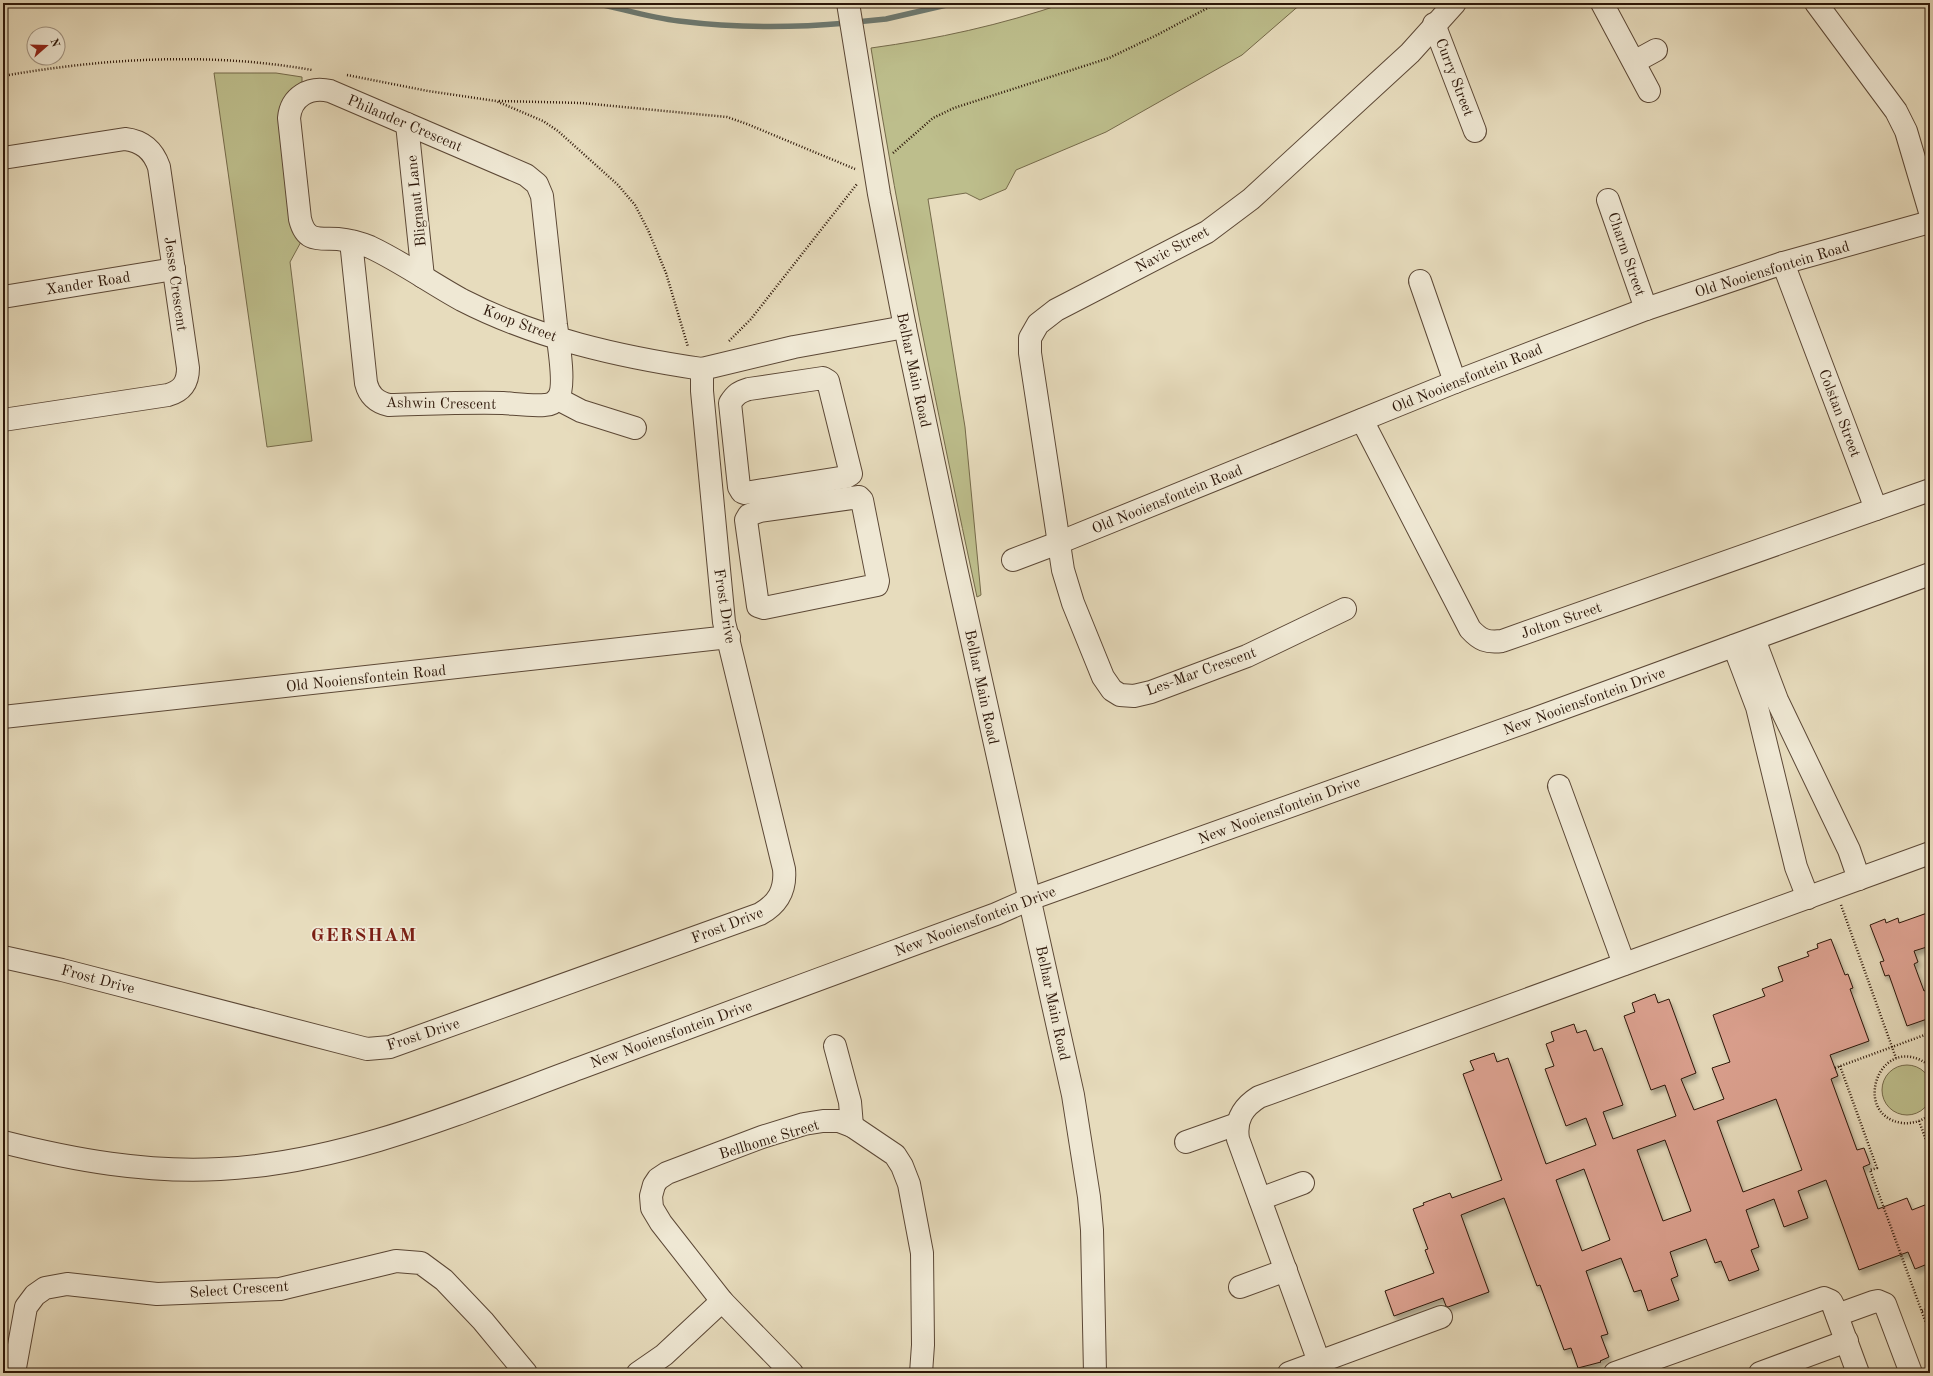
<svg xmlns="http://www.w3.org/2000/svg" width="1933" height="1376" font-family="'Old Standard TT',serif">
<style>
.green{fill:#bdbe8c;stroke:#756a4a}
.lines{fill:none;stroke-linecap:round;stroke-linejoin:round}
.stream{stroke:#6d7970;stroke-width:5.5}
.building{fill:#dda291;stroke:#2d1709;fill-rule:evenodd;filter:url(#shadow)}
.minor-casing{stroke:#5c4836;stroke-width:24}
.path{stroke:#2d1709;stroke-width:2.5;stroke-dasharray:1 2;stroke-linecap:butt}
.minor{stroke:#efe8d4;stroke-width:22}
.labels{text-anchor:middle;stroke-width:3.5;stroke-linejoin:round;paint-order:stroke}
.street-label{font-size:15px;fill:#2d1709;stroke:#efe8d4}
.district-label{font-size:19px;font-weight:bold;letter-spacing:1px;fill:#7a1f14;stroke:#efe8d4}
</style>
<defs>
<filter id="shadow"><feDropShadow dx="2.5" dy="4.5" stdDeviation="2" flood-color="#0004"/></filter>
</defs>
<rect width="100%" height="100%" fill="#e7dcbd"/>
<filter id="stains"><feTurbulence type="fractalNoise" baseFrequency=".005" numOctaves="4"/><feColorMatrix values="0 0 0 0 .2 0 0 0 0 .09 0 0 0 0 .02 0 0 0 .5 -.17"/></filter>
<radialGradient id="worn" r=".72"><stop offset=".6" stop-color="#630" stop-opacity="0"/><stop offset="1" stop-color="#630" stop-opacity=".3"/></radialGradient>
<g class="green">
<path d="M1065,3h237l-60,52 -136,77 -90,38 -10,19 -26,11 -14,-7 -38,6 37,228 16,168 -4,2c-39,-183 -77,-365 -106,-549 66,-9 130,-23 194,-45z"/>
<path d="M214,73h62l26,4v8l-8,7 8,148 -12,22 22,179 -45,6z"/>
<circle cx="1907" cy="1090" r="25"/>
</g>
<g class="lines">
<g class="stream">
<path d="M595,3c28,6 56,15 84,18 56,7 112,7 168,2"/>
<path d="M856,22l30,-3 69,-16"/>
</g>
</g>
<g class="building">
<path d="M1930,912v34l-16,5 4,11 -4,2 10,27 6,-2v29l-23,8 -18,-51 -4,1 -5,-14 4,-1 -14,-36 15,-6 1,4 12,-5 1,5z"/>
<path d="M1831,939l14,36 3,-1 5,14 -3,1 19,52 -39,14 8,21 -7,3 26,71 7,-2 6,16 -7,3 15,42 29,-11 5,12 18,-7v60l-15,6 -7,-17 -49,18 -33,-90 -28,11 10,27 -24,9 -10,-28 -28,11 13,37 -8,3 8,20 -30,11 -8,-20 -6,2 -9,-24 -36,13 8,24 -7,3 8,21 -31,11 -7,-21 -7,2 -13,-34 -35,13 22,63 -7,2 8,21 -9,4 1,1 -23,6 -7,-20 -7,2 -24,-65 -3,1 -33,-88 -43,17 28,77 -41,15 -2,-1 -3,-8 -49,18 -9,-25 49,-18 -9,-23 3,-1 -15,-40 11,-4 -1,-2 27,-10 2,5 50,-18 -39,-106 11,-4 -4,-9 24,-8 3,9 11,-4 38,106 50,-19 -10,-27 -20,8 -21,-57 9,-3 -8,-22 8,-3 -3,-9 23,-8 3,9 9,-3 8,21 8,-3 21,57 -20,7 10,27 63,-23 -11,-31 -14,5 -27,-74 11,-4 -3,-9 23,-9 3,9 11,-4 27,74 -15,6 13,31 30,-11 -12,-31 18,-6 -17,-47 52,-19 -3,-7 21,-8 -5,-14 31,-11 -2,-4 11,-4 -1,-4zM1776,1099l26,71 -59,22 -26,-71zM1665,1140l26,71 -28,10 -26,-71zM1584,1169l26,71 -28,11 -26,-71z"/>
</g>
<g class="lines">
<g class="minor-casing">
<g id="minor">
<path d="M848,3l31,191 26,133 51,241 117,527 16,102 3,33 3,143"/>
<path d="M1602,3l47,88"/>
<path d="M1816,3l80,108 10,20 24,81"/>
<path d="M1434,24l41,107"/>
<path d="M1634,62l22,-12"/>
<path d="M407,124l16,153"/>
<path d="M3,158l122,-19c17,2 28,11 34,28l29,201c0,15 -6,23 -20,27l-165,25"/>
<path d="M1608,200l38,109"/>
<path d="M351,241l15,142c3,12 10,19 23,22 38,-1 76,-3 114,-2 14,1 28,3 42,2 5,0 10,-3 13,-7 8,-11 0,-59 -2,-73l-14,-129 -5,-12 -11,-9 -196,-84c-21,-5 -39,6 -41,27l11,101c6,24 19,19 38,20 10,1 22,4 32,8 32,15 61,36 92,53 74,38 158,57 240,69"/>
<path d="M1783,263l93,246"/>
<path d="M1420,281l35,101"/>
<path d="M3,297l171,-28"/>
<path d="M823,378l5,3 23,93 -5,3 -101,16 -3,-1 -3,-5 -9,-84c6,-9 9,-11 19,-14z"/>
<path d="M558,399l23,12 54,17"/>
<path d="M1362,420l108,209c10,11 17,14 32,12l428,-151"/>
<path d="M859,497l3,3 16,81 -1,4 -113,23 -6,-2 -12,-86 3,-5 11,-4z"/>
<path d="M1013,560l45,-17 397,-161 191,-73 137,-46 147,-41"/>
<path d="M1345,609l-98,47 -96,36 -17,4 -14,-1 -8,-5 -9,-13 -30,-74 -10,-33 -33,-217v-15l8,-14 18,-14 151,-78 44,-33 159,-146 45,-50"/>
<path d="M1754,639l23,61 72,150 10,29"/>
<path d="M1734,646l23,61 39,160 12,31"/>
<path d="M3,717l726,-80"/>
<path d="M1559,786l65,178"/>
<path d="M3,957l59,13 305,79 23,-2 370,-133c18,-10 26,-24 24,-45l-60,-247 -22,-231v-22l92,-22 111,-20"/>
<path d="M835,1046l15,56 2,24"/>
<path d="M3,1142c71,18 143,31 217,27 125,-6 244,-58 360,-101 139,-52 277,-103 416,-154l34,-15 501,-179 399,-146"/>
<path d="M1186,1142l51,-18"/>
<path d="M1260,1199l43,-16"/>
<path d="M1240,1287l46,-17"/>
<path d="M1837,1315l36,-13 5,-1 7,3 26,69"/>
<path d="M1319,1362l-81,-223c-3,-20 5,-32 21,-42l671,-244"/>
<path d="M14,1373l12,-66 9,-12 10,-7 22,-4 90,10 123,-5 116,-28 25,2 23,17 39,41 43,52"/>
<path d="M638,1373l26,-18 58,-54"/>
<path d="M792,1373l-70,-72 -61,-78 -9,-15 -1,-12 3,-11 4,-6 9,-6 95,-36 42,-13 19,-3h16l13,5 43,29 7,11 7,18 13,69 1,92 -2,28"/>
<path d="M1289,1373l152,-56"/>
<path d="M1615,1373l209,-75 7,3 2,4 25,68"/>
<path d="M1760,1373l87,-32"/>
</g>
</g>
<g class="path">
<path d="M347,75l81,16 68,10 47,20 15,10 60,54 17,20 13,25 18,43 22,74"/>
<path d="M3,76c102,-18 207,-24 309,-6"/>
<path d="M499,101l83,2 145,14 20,7 108,45"/>
<path d="M893,153l40,-35 21,-10 155,-50 48,-23 60,-32"/>
<path d="M729,341l22,-22 106,-135"/>
<path d="M1841,905l55,153"/>
<path d="M1840,1066l37,102 -7,2 60,164"/>
<path d="M1930,1066c-49,-38 -81,49 -28,57 10,1 21,-2 28,-9"/>
<path d="M1835,1068l95,-35"/>
<path d="M1919,1121l11,30"/>
<path d="M1922,1311l8,-3"/>
</g>
<use href="#minor" class="minor"/>
</g>
<g class="labels">
<g class="street-label">
<text transform="translate(1455 77) rotate(69)" y="5">Curry Street</text>
<text transform="translate(405 123) rotate(23)" y="5">Philander Crescent</text>
<text transform="translate(416 201) rotate(-96)" y="5">Blignaut Lane</text>
<text transform="translate(1172 249) rotate(-28)" y="5">Navic Street</text>
<text transform="translate(1627 254) rotate(71)" y="5">Charm Street</text>
<text transform="translate(1772 269) rotate(-17)" y="5">Old Nooiensfontein Road</text>
<text transform="translate(88 283) rotate(-9)" y="5">Xander Road</text>
<text transform="translate(176 284) rotate(82)" y="5">Jesse Crescent</text>
<text transform="translate(520 323) rotate(21)" y="5">Koop Street</text>
<text transform="translate(914 370) rotate(78)" y="5">Belhar Main Road</text>
<text transform="translate(1467 378) rotate(-22)" y="5">Old Nooiensfontein Road</text>
<text transform="translate(441 403) rotate(1)" y="5">Ashwin Crescent</text>
<text transform="translate(1840 413) rotate(69)" y="5">Colstan Street</text>
<text transform="translate(1167 499) rotate(-22)" y="5">Old Nooiensfontein Road</text>
<text transform="translate(725 606) rotate(81)" y="5">Frost Drive</text>
<text transform="translate(1561 620) rotate(-19)" y="5">Jolton Street</text>
<text transform="translate(1201 671) rotate(-20)" y="5">Les-Mar Crescent</text>
<text transform="translate(366 678) rotate(-6)" y="5">Old Nooiensfontein Road</text>
<text transform="translate(982 687) rotate(78)" y="5">Belhar Main Road</text>
<text transform="translate(1584 701) rotate(-20)" y="5">New Nooiensfontein Drive</text>
<text transform="translate(1279 810) rotate(-20)" y="5">New Nooiensfontein Drive</text>
<text transform="translate(975 921) rotate(-21)" y="5">New Nooiensfontein Drive</text>
<text transform="translate(727 925) rotate(-21)" y="5">Frost Drive</text>
<text transform="translate(98 979) rotate(15)" y="5">Frost Drive</text>
<text transform="translate(1053 1003) rotate(78)" y="5">Belhar Main Road</text>
<text transform="translate(423 1034) rotate(-18)" y="5">Frost Drive</text>
<text transform="translate(671 1034) rotate(-20)" y="5">New Nooiensfontein Drive</text>
<text transform="translate(769 1139) rotate(-17)" y="5">Bellhome Street</text>
<text transform="translate(239 1289) rotate(-4)" y="5">Select Crescent</text>
</g>
<g class="district-label">
<text x="364" y="941">GERSHAM</text>
</g>
</g>
<rect width="1933" height="1376" fill="none" stroke="#e7dcbd" stroke-width="16"/>
<rect x="4" y="4" width="1925" height="1368" fill="none" stroke="#2d1709" stroke-width="2"/>
<rect x="8" y="8" width="1917" height="1360" fill="none" stroke="#2d1709"/>
<g transform="translate(46 46) rotate(70)"><circle r="19" fill="#efe8d4" stroke="#a19483"/>
<path d="M0-3L7 15L0 10L-7 15Z" fill="#8f2418"/>
<text y="-6" font-size="11" font-weight="bold" text-anchor="middle" fill="#2d1709">N</text>
</g>
<rect width="100%" height="100%" filter="url(#stains)"/>
<rect width="100%" height="100%" fill="url(#worn)"/>
</svg>
